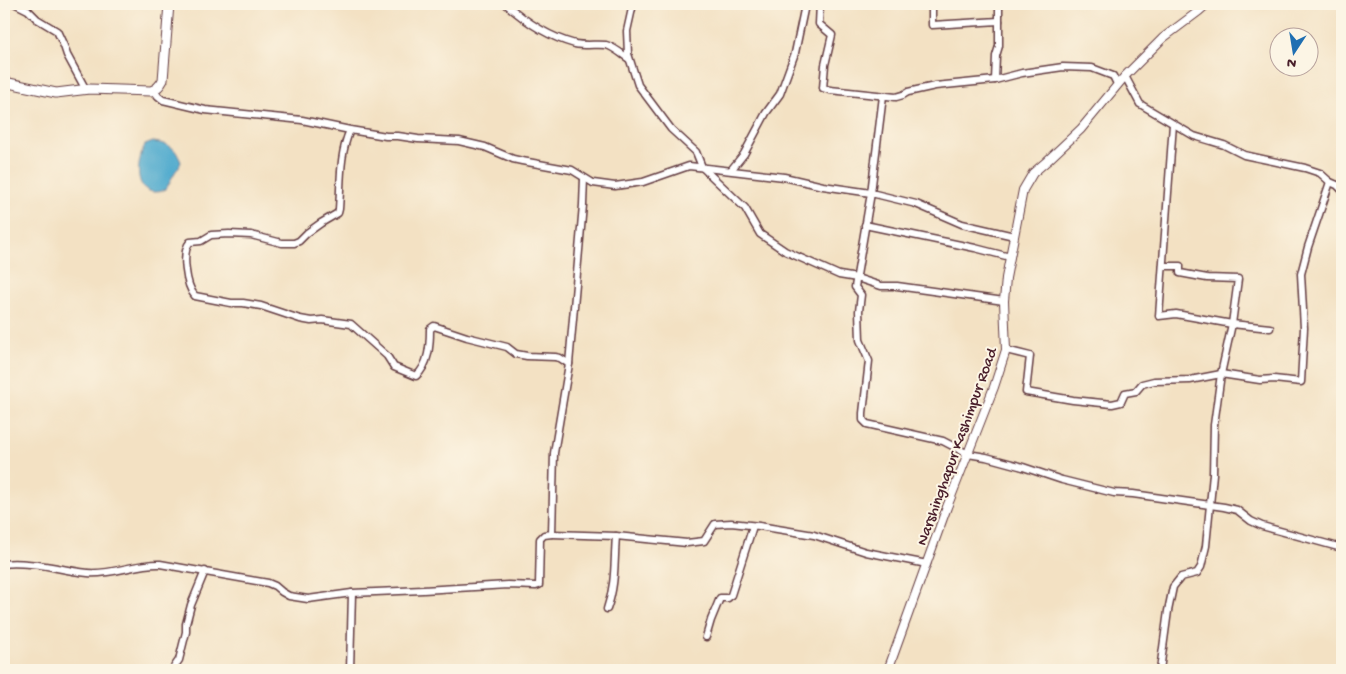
<svg xmlns="http://www.w3.org/2000/svg" width="1346" height="674" font-family="'Gochi Hand',sans-serif">
<style>
.water{fill:#50aace;stroke:#4d647c}
.lines{fill:none;stroke-linecap:round;stroke-linejoin:round}
.minor-casing{stroke:#633c42;stroke-width:9}
.tertiary-casing{stroke:#633c42;stroke-width:10}
.secondary-casing{stroke:#633c42;stroke-width:11}
.minor{stroke:#fff;stroke-width:6}
.tertiary{stroke:#fff;stroke-width:8}
.secondary{stroke:#fff;stroke-width:9}
.labels{text-anchor:middle;stroke-width:4;stroke-linejoin:round;paint-order:stroke}
.street-label{font-size:16px;fill:#4a1f2b;stroke:#fcf5e5}
</style>
<rect width="100%" height="100%" fill="#fcf5e5"/>
<filter id="ink" filterUnits="userSpaceOnUse"><feTurbulence type="fractalNoise" baseFrequency=".02" numOctaves="2"/><feDisplacementMap in="SourceGraphic" scale="10" xChannelSelector="R" yChannelSelector="G"/><feConvolveMatrix kernelMatrix="1 2 1 2 8 2 1 2 1" color-interpolation-filters="sRGB"/></filter>
<filter id="wash" filterUnits="userSpaceOnUse"><feTurbulence type="fractalNoise" baseFrequency=".0096" numOctaves="4" result="noise"/><feDisplacementMap in="SourceGraphic" scale="20" xChannelSelector="R" yChannelSelector="G"/><feGaussianBlur stdDeviation="1.12" result="paint"/><feColorMatrix in="noise" values="0 0 0 0 0 0 0 0 0 0 0 0 0 0 0 0 0 1.4 0 .05"/><feComposite in="paint" operator="in"/></filter>
<g filter="url(#wash)">
<rect width="100%" height="100%" fill="#f3e1c3"/>
<path class="water" d="M153,142c16,2 22,4 28,20 -2,6 -6,9 -8,14 -3,4 -4,10 -8,13 -3,3 -8,3 -11,3 -22,-2 -16,-34 -9,-47z"/>
</g>
<g filter="url(#ink)">
<g class="lines">
<g class="minor-casing">
<g id="minor">
<path d="M16,4l12,6 9,9 20,12 7,15 3,9 19,35"/>
<path d="M506,4c20,18 43,33 69,40 11,2 21,0 31,1 8,2 17,10 23,14"/>
<path d="M633,4l-6,27 1,23 10,31 33,44 25,23 6,15 43,41 15,26 25,17 54,24 18,3 24,8h16l107,15"/>
<path d="M820,4l-1,20 13,11 -7,30 -2,23 7,2 66,7 7,-2 5,-3 27,-6 60,-6 27,-7 41,-6 29,1 21,8 4,8"/>
<path d="M934,4l-2,2v19l67,-4"/>
<path d="M1194,4l5,7"/>
<path d="M1125,76l15,28 54,32 30,9 20,10 61,13 15,5 10,9 7,3 5,5"/>
<path d="M995,80l1,-24 3,-10v-42"/>
<path d="M154,90l4,6 5,4 42,10 97,10 48,10 36,6h12l20,3 41,2 26,6 28,12 9,2 50,9 21,13 22,3 28,-4 46,-16 95,11 39,9 48,7 45,11 46,20 52,12"/>
<path d="M883,96l-12,97 -16,94 6,8 -2,16 1,29 9,21 -6,52v7l4,4 76,17 25,13 18,3 37,10 39,13 52,13 19,1 91,13 13,3 14,11 11,5 80,22"/>
<path d="M1173,124l-14,192 17,-2 56,10 38,4"/>
<path d="M350,130c-11,25 -9,53 -11,79l-1,4 -17,10 -14,10 -8,8 -5,2h-12l-31,-8 -22,-1 -18,1 -10,6 -11,1c-9,10 -4,44 5,54l36,7h12l18,3 39,13 11,2 11,-1 29,4 36,32 7,11 22,9c13,-11 14,-31 14,-47l4,-3 33,11 40,10 9,7 11,2 28,1 5,1 9,6"/>
<path d="M731,170l13,-16 22,-41 14,-19 15,-41 10,-48"/>
<path d="M865,225l110,23 35,9"/>
<path d="M1006,350l24,6 -4,36 47,8 39,4 9,-2 4,-9 11,-2 6,-7 12,-3 36,-1 31,-6 39,6 14,-1 27,3 3,-54 -3,-54 7,-27 22,-65"/>
<path d="M552,534l64,2 71,7 17,-2 11,-17 16,-1 28,3 55,9 52,17 61,12"/>
<path d="M4,564c13,-2 40,1 53,4 10,2 21,4 31,5 25,2 48,-10 72,-9l108,19 7,3 7,6 7,4 19,3 44,-6 71,-3 85,-5 28,1 3,-1 1,-46 4,-4 8,-1 2,-81 15,-89 14,-159 1,-27"/>
<path d="M607,609c9,-25 7,-47 9,-73"/>
<path d="M706,637l5,-17 9,-22h8l3,-3 22,-69"/>
<path d="M172,670l7,-10 7,-28v-8l5,-19 14,-34"/>
<path d="M350,670l2,-77"/>
<path d="M1160,670l8,-59 5,-24 8,-10 16,-4 4,-6 5,-21 7,-72 1,-49 7,-51 11,-50 6,-45 -31,-1 -27,-5v-7h-17"/>
</g>
</g>
<g class="tertiary-casing">
<path id="tertiary" d="M888,670l59,-163 47,-120 12,-37 -2,-49 2,-23 17,-88 10,-17 14,-12 34,-32 44,-53 38,-38 36,-27 8,-7"/>
</g>
<g class="secondary-casing">
<path id="secondary" d="M4,82l52,11 33,-4 62,2c6,-2 9,-5 12,-11l6,-76"/>
</g>
<use href="#minor" class="minor"/>
<use href="#tertiary" class="tertiary"/>
<use href="#secondary" class="secondary"/>
</g>
</g>
<g class="labels">
<g class="street-label">
<text transform="translate(955 446) rotate(-70)" y="6">Narshinghapur Kashimpur Road</text>
</g>
</g>
<rect width="1346" height="674" fill="none" stroke="#fcf5e5" stroke-width="20"/>
<g transform="translate(1294 52) rotate(192)"><circle r="24" fill="#fcf5e5" stroke="#b59f9b"/>
<path d="M0-4L9 19L0 12L-9 19Z" fill="#1f6fb2"/>
<text y="-8" font-size="14" font-weight="bold" text-anchor="middle" fill="#4a1f2b">N</text>
</g>
</svg>
